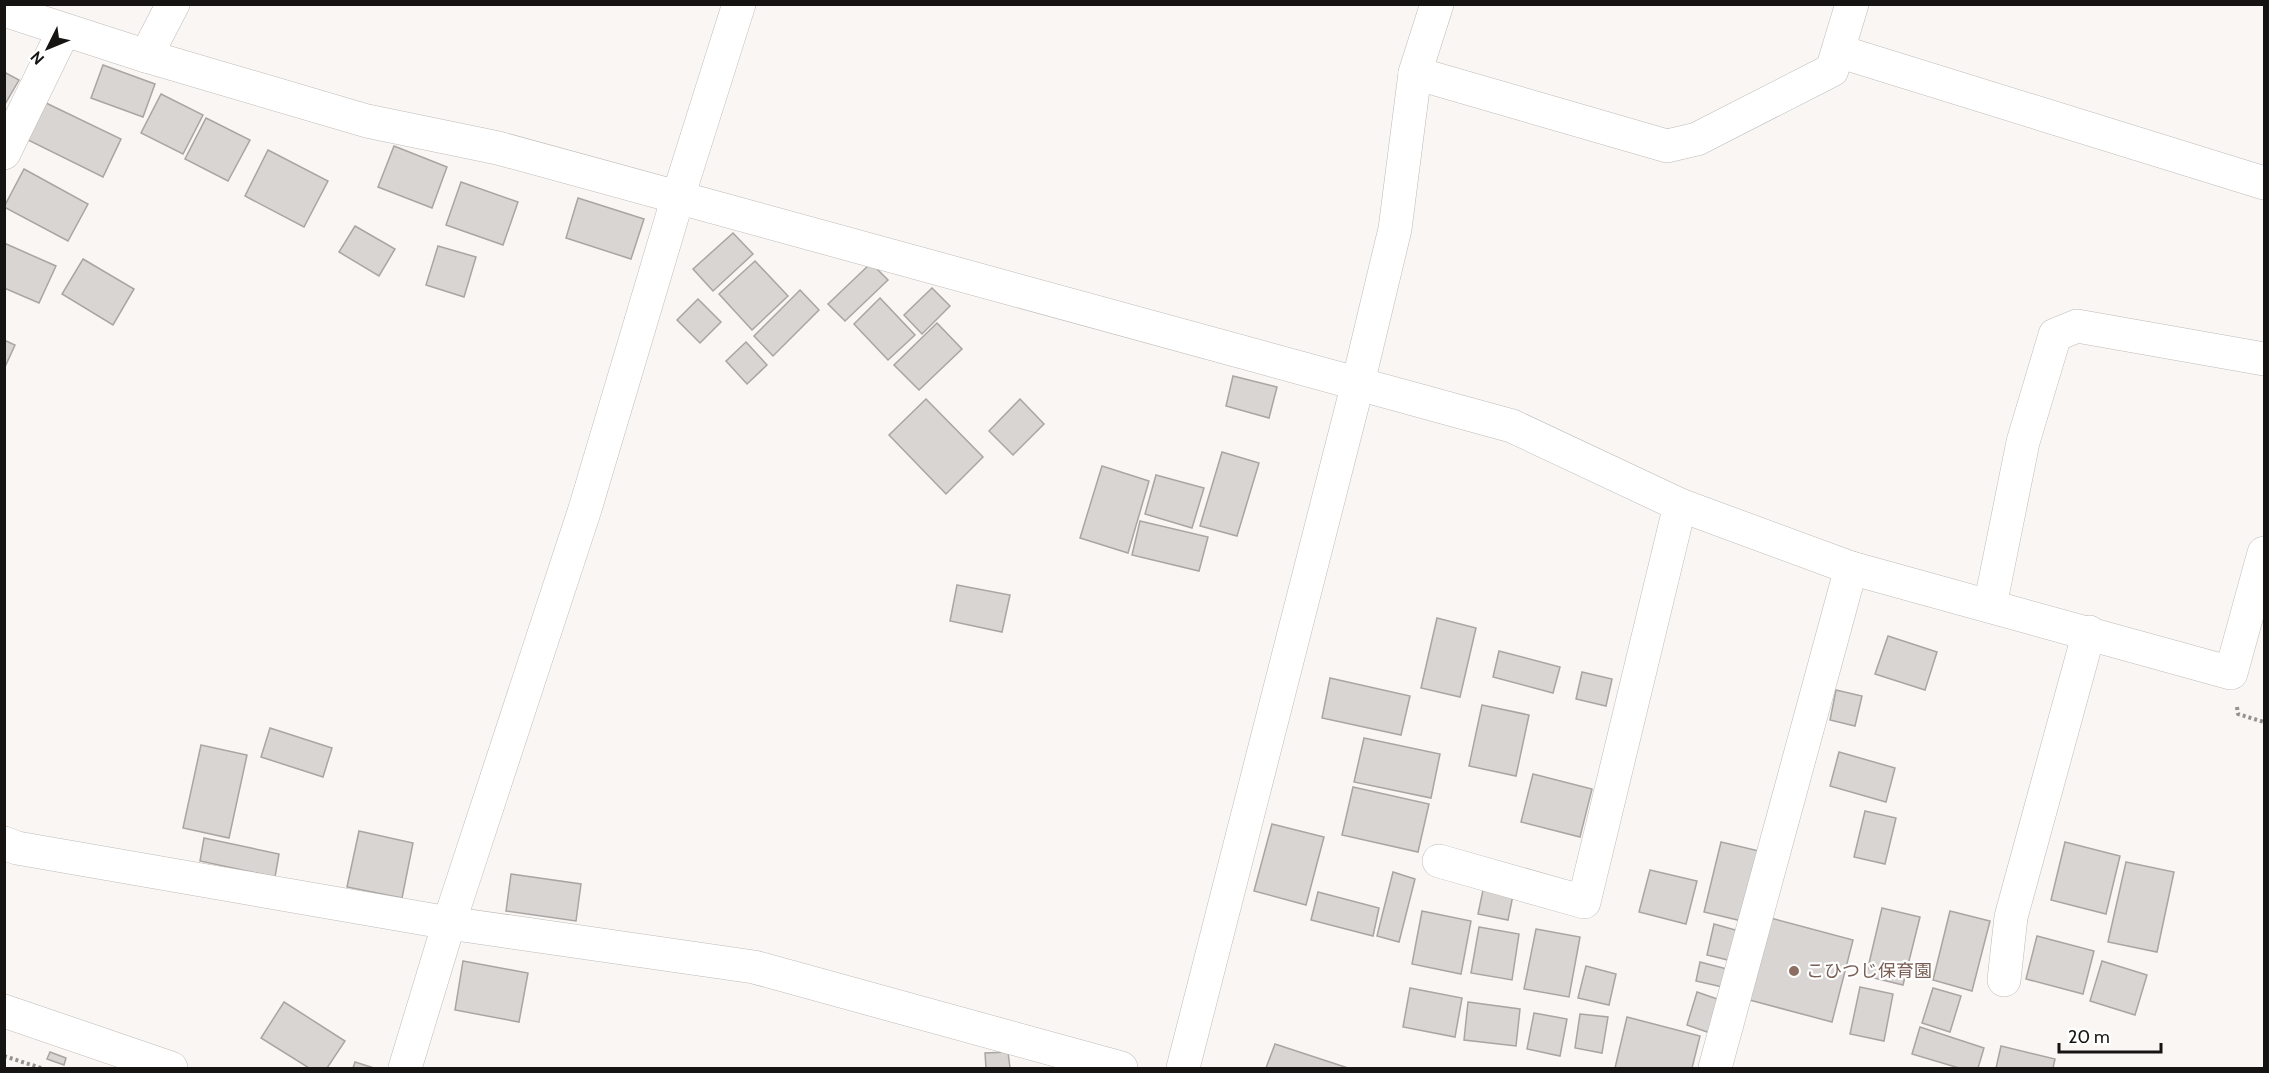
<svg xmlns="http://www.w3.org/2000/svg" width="2269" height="1073" font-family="Cabin,'Noto Sans JP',sans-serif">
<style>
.building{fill:#d9d5d2;stroke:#a9a5a2;stroke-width:1.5}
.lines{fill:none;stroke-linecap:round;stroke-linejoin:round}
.minor-casing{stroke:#bfbbb8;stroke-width:34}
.path{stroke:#95928f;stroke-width:4;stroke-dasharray:3 3;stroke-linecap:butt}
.minor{stroke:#fff;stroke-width:33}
.education-dot{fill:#8d6e63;stroke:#fff;stroke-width:2}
.labels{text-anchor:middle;stroke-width:4.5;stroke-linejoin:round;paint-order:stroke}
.education-label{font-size:18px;fill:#785e54;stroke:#fff;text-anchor:start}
</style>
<rect width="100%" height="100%" fill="#faf6f3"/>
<g class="building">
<path d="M103,65l52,19 -12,33 -52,-19z"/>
<path d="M4,72l15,8 -15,26z"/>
<path d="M161,94l42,21 -20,39 -42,-21z"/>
<path d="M44,102l77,37 -18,38 -77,-38z"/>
<path d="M206,118l44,22 -22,41 -43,-22z"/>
<path d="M394,146l53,21 -15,41 -54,-21z"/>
<path d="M268,150l60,31 -24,46 -59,-31z"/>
<path d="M24,169l64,35 -20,37 -64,-34z"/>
<path d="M461,182l57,20 -15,43 -57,-20z"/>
<path d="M578,198l66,21 -13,40 -65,-21z"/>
<path d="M355,226l40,23 -16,27 -40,-24z"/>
<path d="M733,233l20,21 -40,37 -20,-22z"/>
<path d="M4,243l52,23 -17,37 -35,-15z"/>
<path d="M438,246l38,11 -12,40 -38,-12z"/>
<path d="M83,259l51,30 -21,36 -51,-31z"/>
<path d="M755,261l33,35 -36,34 -33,-36z"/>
<path d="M871,263l17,17 -43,41 -17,-17z"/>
<path d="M932,288l18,18 -28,28 -18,-19z"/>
<path d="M800,290l19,20 -46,46 -19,-20z"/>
<path d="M880,298l35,37 -27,25 -34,-36z"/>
<path d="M698,299l23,23 -21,21 -23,-23z"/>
<path d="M937,323l25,26 -43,41 -25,-25z"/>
<path d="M4,340l11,5 -11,24z"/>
<path d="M746,342l21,23 -20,19 -21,-23z"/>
<path d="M1233,376l44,11 -8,31 -43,-12z"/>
<path d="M926,399l57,58 -37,37 -57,-59z"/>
<path d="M1020,399l24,25 -31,31 -24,-24z"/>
<path d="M1222,452l37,11 -22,73 -37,-10z"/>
<path d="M1102,466l47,15 -21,72 -48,-15z"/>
<path d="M1156,475l48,13 -12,40 -47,-14z"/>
<path d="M1140,521l68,16 -9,34 -67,-16z"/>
<path d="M957,585l53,10 -8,37 -52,-11z"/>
<path d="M1437,618l39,10 -16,69 -39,-9z"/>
<path d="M1888,636l49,16 -12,38 -50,-16z"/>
<path d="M1499,651l61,16 -7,26 -60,-16z"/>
<path d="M1582,672l30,7 -6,27 -30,-7z"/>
<path d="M1330,678l80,18 -9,39 -79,-17z"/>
<path d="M1836,690l26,6 -7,30 -25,-6z"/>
<path d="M1482,705l47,10 -13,61 -47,-10z"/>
<path d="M270,728l62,20 -9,29 -62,-20z"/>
<path d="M1364,738l76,16 -9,44 -77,-16z"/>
<path d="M201,745l46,10 -18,83 -46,-10z"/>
<path d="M1839,752l56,16 -9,34 -56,-16z"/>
<path d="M1533,774l59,15 -12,48 -59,-15z"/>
<path d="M1353,787l76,17 -11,48 -76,-17z"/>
<path d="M1865,811l31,7 -11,46 -31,-7z"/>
<path d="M1272,824l52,13 -18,68 -52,-14z"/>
<path d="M359,831l54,12 -11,55 -55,-11z"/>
<path d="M204,838l75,16 -4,23 -75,-16z"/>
<path d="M1721,842l38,9 -17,70 -38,-9z"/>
<path d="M2065,842l55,14 -14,58 -55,-14z"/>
<path d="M2126,862l48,10 -17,80 -49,-10z"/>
<path d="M1650,870l47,11 -11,43 -47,-12z"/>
<path d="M1393,872l22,7 -16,63 -22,-6z"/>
<path d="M511,874l70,10 -5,37 -70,-10z"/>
<path d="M1483,890l30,5 -5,25 -30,-6z"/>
<path d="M1318,892l61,16 -6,28 -62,-16z"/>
<path d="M1882,908l38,9 -17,68 -37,-9z"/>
<path d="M1422,911l49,10 -10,53 -49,-10z"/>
<path d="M1950,911l40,10 -18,70 -39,-11z"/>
<path d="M1763,916l90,24 -21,82 -90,-24z"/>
<path d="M1714,924l25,7 -7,30 -25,-6z"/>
<path d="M1479,927l40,7 -7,46 -41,-7z"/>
<path d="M1536,929l44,8 -11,60 -45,-8z"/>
<path d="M2037,936l57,15 -11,43 -57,-15z"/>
<path d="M463,961l65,12 -9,49 -64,-12z"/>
<path d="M2102,961l45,14 -12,40 -45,-14z"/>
<path d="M1700,962l31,8 -4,18 -31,-7z"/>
<path d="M1586,966l30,8 -7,31 -31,-7z"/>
<path d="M1860,987l33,7 -9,47 -34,-7z"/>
<path d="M1410,988l52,10 -7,39 -52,-10z"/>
<path d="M1933,988l28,8 -11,36 -28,-9z"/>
<path d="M1697,992l26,9 -10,33 -26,-9z"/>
<path d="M284,1002l61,39 -18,27h-18l-48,-30z"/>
<path d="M1468,1002l52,7 -4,37 -52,-6z"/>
<path d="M1534,1013l33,6 -7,37 -33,-7z"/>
<path d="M1580,1014l28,3 -6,36 -27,-5z"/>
<path d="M1627,1017l73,19 -8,32h-77z"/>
<path d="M1920,1027l64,21 -6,20h-19l-47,-14z"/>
<path d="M1275,1044l73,24h-82z"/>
<path d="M2001,1046l54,13 -2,9h-57z"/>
<path d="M50,1052l16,6 -2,7 -17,-6z"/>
<path d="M1008,1052l2,16h-24l-1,-15z"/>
<path d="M355,1062l19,6h-21z"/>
</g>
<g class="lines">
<g class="minor-casing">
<g id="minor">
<path d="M4,10l142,46 221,65 131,27 1014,278 168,79 171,63 380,105 33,-120"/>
<path d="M1838,51l426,132"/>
<path d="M146,56l27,-52"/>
<path d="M1415,73l252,73 30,-7 135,-69 20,-66"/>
<path d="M4,153l60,-123"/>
<path d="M1990,606l33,-164 32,-107 22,-9 187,33"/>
<path d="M4,843l13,5 432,75 305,44 367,101"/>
<path d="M1439,861l145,41 96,-397"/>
<path d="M2004,980l7,-63 78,-285"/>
<path d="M4,1011l167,57"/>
<path d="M405,1068l44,-145 136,-414 93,-312 61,-193"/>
<path d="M1183,1068l175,-685 37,-154 20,-156 22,-69"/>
<path d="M1715,1068l136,-500"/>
</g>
</g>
<g class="path">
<path d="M2237,707l1,7 26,8"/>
<path d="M4,1056l37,12"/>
</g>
<use href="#minor" class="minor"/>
</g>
<circle class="education-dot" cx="1794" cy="971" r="6"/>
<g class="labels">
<g class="education-label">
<text x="1806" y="977">こひつじ保育園</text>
</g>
</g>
<rect width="2269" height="1073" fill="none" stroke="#161413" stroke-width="12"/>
<g transform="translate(48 48) rotate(227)" stroke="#ffffff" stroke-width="4.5" paint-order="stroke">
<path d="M0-4.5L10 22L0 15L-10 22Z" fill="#161413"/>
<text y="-9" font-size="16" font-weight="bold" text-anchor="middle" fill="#161413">N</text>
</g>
<path d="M2059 1043v9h102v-9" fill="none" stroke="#161413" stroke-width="3"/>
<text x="2068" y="1043" font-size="18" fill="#161413" stroke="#ffffff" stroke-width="4.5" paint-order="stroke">20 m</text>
</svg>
